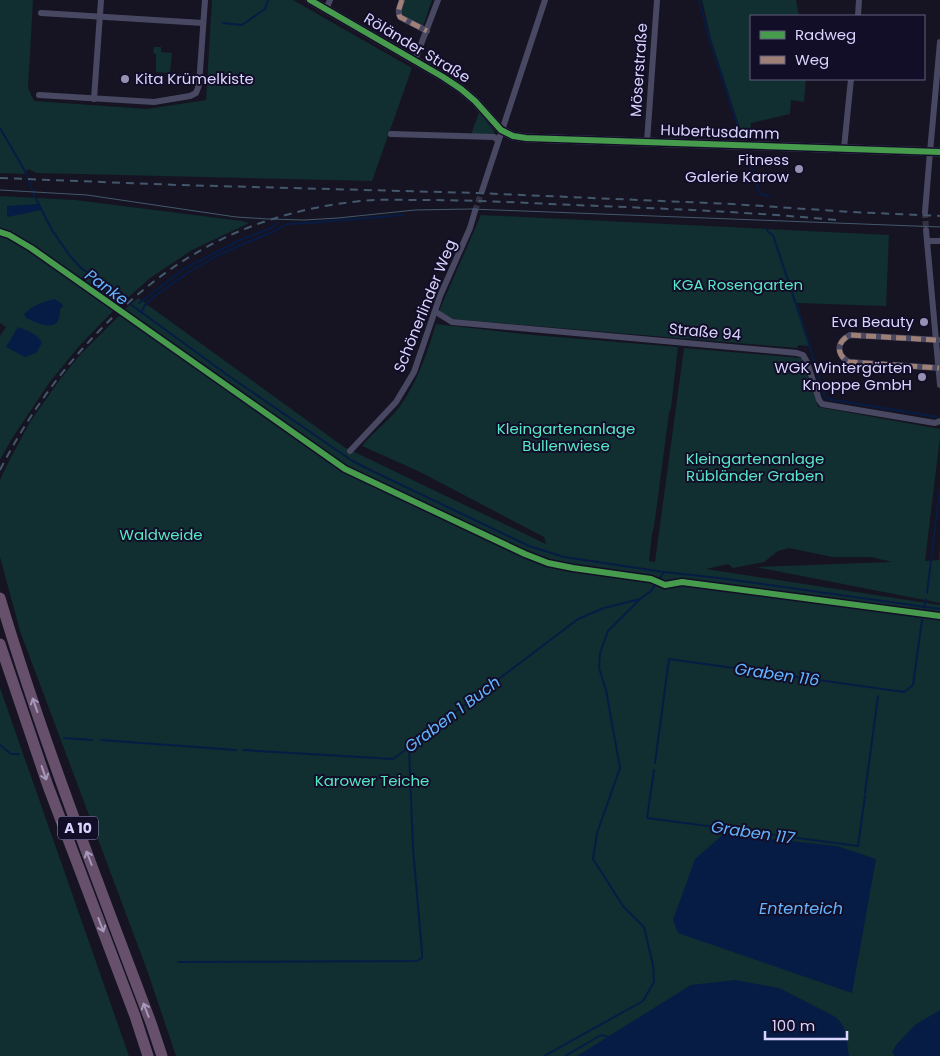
<svg xmlns="http://www.w3.org/2000/svg" width="940" height="1056" font-family="Poppins,sans-serif">
<style>
.green{fill:#112e30}
.water{fill:#071c45}
.lines{fill:none;stroke-linecap:round;stroke-linejoin:round}
.stream{stroke:#071c45;stroke-width:2}
.street-tunnel{stroke:#333143;stroke-width:6;stroke-dasharray:6 3;stroke-linecap:butt}
.street{stroke:#494863;stroke-width:6}
.secondary{stroke:#575575;stroke-width:9}
.highway{stroke:#67506b;stroke-width:11}
.tram{stroke:#43586c;stroke-width:1}
.rail{stroke:#43586c;stroke-width:2;stroke-dasharray:8 6;stroke-linecap:butt}
.quiet{stroke:#9e8076;stroke-width:5;stroke-dasharray:10 5;stroke-linecap:butt}
.cycleway-casing{stroke:#130e28;stroke-width:9}
.cycleway{stroke:#469c4c;stroke-width:6}
.oneway{stroke:#a699bc}
.poi-dot{fill:#9591b2;stroke:#130e28;stroke-width:2}
.labels{text-anchor:middle;stroke-width:4;stroke-linejoin:round;paint-order:stroke}
.shield{fill:#130e28;stroke:#9e99be;stroke-width:1}
.shield-label{font-size:14px;font-weight:bold;fill:#dad5ff}
.street-label{font-size:15px;fill:#dad5ff;stroke:#130e28}
.poi-label{font-size:15px;fill:#dad5ff;stroke:#130e28;text-anchor:end}
.park-label{font-size:15px;fill:#57e8c6;stroke:#130e28}
.water-label{font-size:16px;font-style:italic;fill:#63b4ff;stroke:#130e28}
</style>
<rect width="100%" height="100%" fill="#161422"/>
<g class="green">
<path d="M0,0h33l-5,88 6,13 113,8 59,-9 6,-100h81l119,68 -40,113 -335,-8 -9,-4 -4,5 -24,-1z"/>
<path d="M405,0h27l-9,26 -20,-11 -2,-6z"/>
<path d="M702,0h94l3,16h-48v63h55l-2,23 -13,-2 -1,14 -39,9 -1,15h-7l-32,-99z"/>
<path d="M154,47h7v5l11,1 -2,20 -14,-1v-18l-3,-1z"/>
<path d="M479,112l15,19 1,4h-23v-3z"/>
<path d="M0,196l75,4 167,21 7,2 -57,27 -42,28 -38,34 -32,33 -31,38 -38,57 -11,20v-124l6,-9 -6,-4z"/>
<path d="M481,215l408,20 -3,71 -89,-3 13,43 -12,-1 -1,3 -345,-29 -13,-8z"/>
<path d="M138,298l206,149 202,97 -2,-7 -126,-66 -56,-25c12,-15 27,-25 38,-40 18,-25 27,-53 36,-82l97,11 145,12 -7,61 -2,5 -15,114 -2,7 -3,27 6,1 29,-214 118,10 16,49 122,22v8l-15,124 14,-1 1,-17v60l-184,-36 136,-5 -21,-5h-39l-43,-9 -11,3 -14,11 -31,6 -5,-4 -22,5 234,36v451h-764l-29,-86 -127,-339 -20,-74v-77l9,-19 21,-39 31,-44 19,-23 39,-39v-2z"/>
<path d="M0,688l129,368h-129z"/>
</g>
<g class="water">
<path d="M39,204l3,6 -35,7v-11z"/>
<path d="M55,299l7,5 1,3 -3,2c1,26 -20,15 -34,9l-2,-4c8,-8 20,-13 31,-15z"/>
<path d="M18,327c9,4 21,7 24,16l-6,10 -11,4 -19,-10z"/>
<path d="M724,834l113,12 39,13 -24,134 -174,-60 -5,-13 22,-61z"/>
<path d="M735,980l44,8 55,28c14,10 12,24 15,40h-272l114,-71z"/>
<path d="M940,1010v46h-45l-3,-4 4,-7 19,-20z"/>
</g>
<g class="lines">
<g class="stream">
<path d="M699,0l9,34 33,102"/>
<path d="M223,23l19,2 23,-16 3,-9"/>
<path d="M0,128l26,45 8,22 18,35 18,26 11,12 145,106 125,86 15,8 163,78 35,11 100,15 55,6 221,31"/>
<path d="M746,152l14,42 9,2"/>
<path d="M767,229l1,3 5,3 37,112 15,50 3,2 109,18"/>
<path d="M139,303l45,-34 54,-28 35,-14 5,-4"/>
<path d="M141,313l4,-8 11,-10 33,-23 28,-16 24,-11 34,-14 12,-7 21,-1 95,-8"/>
<path d="M927,593l13,-105"/>
<path d="M924,608l2,-9"/>
<path d="M64,738l28,2"/>
<path d="M101,740l135,10"/>
<path d="M0,745l11,9h8"/>
<path d="M243,750l150,9 185,-140 26,-11 36,-9"/>
<path d="M655,763l14,-104 235,33 9,-7 9,-65"/>
<path d="M654,770l-7,48 211,28 7,-50"/>
<path d="M865,793l13,-97"/>
<path d="M178,962l239,-1 5,-3v-6l-9,-103 -4,-102"/>
<path d="M544,1056l99,-55 11,-19 -1,-17 -9,-38 -21,-21 -30,-47 4,-26 23,-65 -14,-78 -7,-22 1,-15 8,-22 32,-32 11,-8 13,-19"/>
<path d="M565,1056l36,-21 8,2"/>
</g>
<g class="street-tunnel">
<path d="M475,211l7,-20"/>
<path d="M925,212l1,18"/>
</g>
<g class="street">
<path d="M402,0c-2,6 -5,11 -2,17l27,14"/>
<path d="M326,9l4,-9"/>
<path d="M41,13l162,10"/>
<path d="M858,16l1,-16"/>
<path d="M415,60l23,-60"/>
<path d="M39,95l115,7 36,-6 6,-3 3,-8 6,-85"/>
<path d="M94,99l7,-99"/>
<path d="M391,134l103,3 4,3"/>
<path d="M647,142l10,-142"/>
<path d="M844,148l7,-69"/>
<path d="M482,191l63,-191"/>
<path d="M925,212l5,-60 10,-110"/>
<path d="M926,230l14,155"/>
<path d="M928,241h12"/>
<path d="M436,312l16,10 345,31 6,2 4,7 12,38 3,4 113,19 5,-2"/>
<path d="M939,368l-90,-6c-13,-7 -13,-20 1,-27l90,5"/>
<path d="M350,451l46,-49 18,-30 26,-76 30,-68 5,-17"/>
</g>
<path class="secondary" d="M310,0l133,77 18,12 14,12 26,29 12,6 13,2 414,14"/>
<g class="highway">
<path d="M0,598c43,144 98,284 151,425l11,33"/>
<path d="M0,644l48,142 87,230 13,40"/>
</g>
<path class="tram" d="M0,190l87,5 149,22 33,2 35,1 34,-2 77,-8 56,-1 469,18"/>
<g class="rail">
<path d="M0,178l178,7 298,8 256,11 119,8 89,4"/>
<path d="M0,470c26,-51 59,-98 99,-139 74,-77 155,-119 262,-130 20,-2 41,-1 62,-1 42,0 85,2 128,4 95,4 190,7 285,16"/>
</g>
<g class="quiet">
<path d="M402,0c-2,6 -5,11 -2,17l27,14"/>
<path d="M936,340l-86,-5c-14,7 -14,20 -1,27l90,6"/>
</g>
<g class="cycleway-casing">
<g id="cycleway">
<path d="M310,0l133,77 18,12 14,12 26,29 12,6 13,2 414,14"/>
<path d="M0,232l9,3 22,13 314,221 180,85 23,9 25,5 78,11 14,6 17,-3 258,34"/>
</g>
</g>
<use href="#cycleway" class="cycleway"/>
</g>
<defs><path id="oneway-shaft" d="M-6 0H5M1.5-3L5.5 0L1.5 3" fill="none" stroke-width="1.6" stroke-linecap="round" stroke-linejoin="round" transform="scale(1.25)"/></defs>
<g class="oneway">
<use href="#oneway-shaft" transform="translate(35 705) rotate(-109)"/>
<use href="#oneway-shaft" transform="translate(44 773) rotate(71)"/>
<use href="#oneway-shaft" transform="translate(89 858) rotate(-111)"/>
<use href="#oneway-shaft" transform="translate(101 925) rotate(69)"/>
<use href="#oneway-shaft" transform="translate(146 1010) rotate(-111)"/>
</g>
<g class="poi-dot">
<circle cx="125" cy="79" r="5"/>
<circle cx="799" cy="169" r="5"/>
<circle cx="924" cy="322" r="5"/>
<circle cx="922" cy="377" r="5"/>
</g>
<g class="labels">
<rect class="shield" x="58" y="816.5" width="40" height="23" rx="4"/>
<g class="shield-label">
<text x="78" y="833">A 10</text>
</g>
<g class="street-label">
<text transform="translate(417 48) rotate(31)" y="5">Röländer Straße</text>
<text transform="translate(639 70) rotate(-86)" y="5">Möserstraße</text>
<text transform="translate(720 132) rotate(2)" y="5">Hubertusdamm</text>
<text transform="translate(425 306) rotate(-68)" y="5">Schönerlinder Weg</text>
<text transform="translate(705 332) rotate(5)" y="5">Straße 94</text>
</g>
<g class="poi-label">
<text x="135" y="84" text-anchor="start">Kita Krümelkiste</text>
<text x="789" y="165">Fitness<tspan x="789" dy="17">Galerie Karow</tspan></text>
<text x="914" y="327">Eva Beauty</text>
<text x="912" y="373">WGK Wintergärten<tspan x="912" dy="17">Knoppe GmbH</tspan></text>
</g>
<g class="park-label">
<text x="738" y="290">KGA Rosengarten</text>
<text x="566" y="434">Kleingartenanlage<tspan x="566" dy="17">Bullenwiese</tspan></text>
<text x="755" y="464">Kleingartenanlage<tspan x="755" dy="17">Rübländer Graben</tspan></text>
<text x="161" y="540">Waldweide</text>
<text x="372" y="786">Karower Teiche</text>
</g>
<g class="water-label">
<text transform="translate(107 287) rotate(36)" y="6">Panke</text>
<text transform="translate(777 674) rotate(8)" y="6">Graben 116</text>
<text transform="translate(452 714) rotate(-37)" y="6">Graben 1 Buch</text>
<text transform="translate(753 832) rotate(8)" y="6">Graben 117</text>
<text x="801" y="914">Ententeich</text>
</g>
</g>
<rect x="750" y="15" width="175" height="65" fill="#130e28" stroke="#635e7e"/>
<rect x="760" y="31" width="25" height="8" fill="#469c4c" stroke="#635e7e"/>
<text x="795" y="40" font-size="15" fill="#dad5ff">Radweg</text>
<rect x="760" y="56" width="25" height="8" fill="#9e8076" stroke="#635e7e"/>
<text x="795" y="65" font-size="15" fill="#dad5ff">Weg</text>
<path d="M765 1031v8h82v-8" fill="none" stroke="#dad5ff" stroke-width="2.5"/>
<text x="772" y="1031" font-size="15" fill="#dad5ff" stroke="#130e28" stroke-width="4" paint-order="stroke">100 m</text>
</svg>
